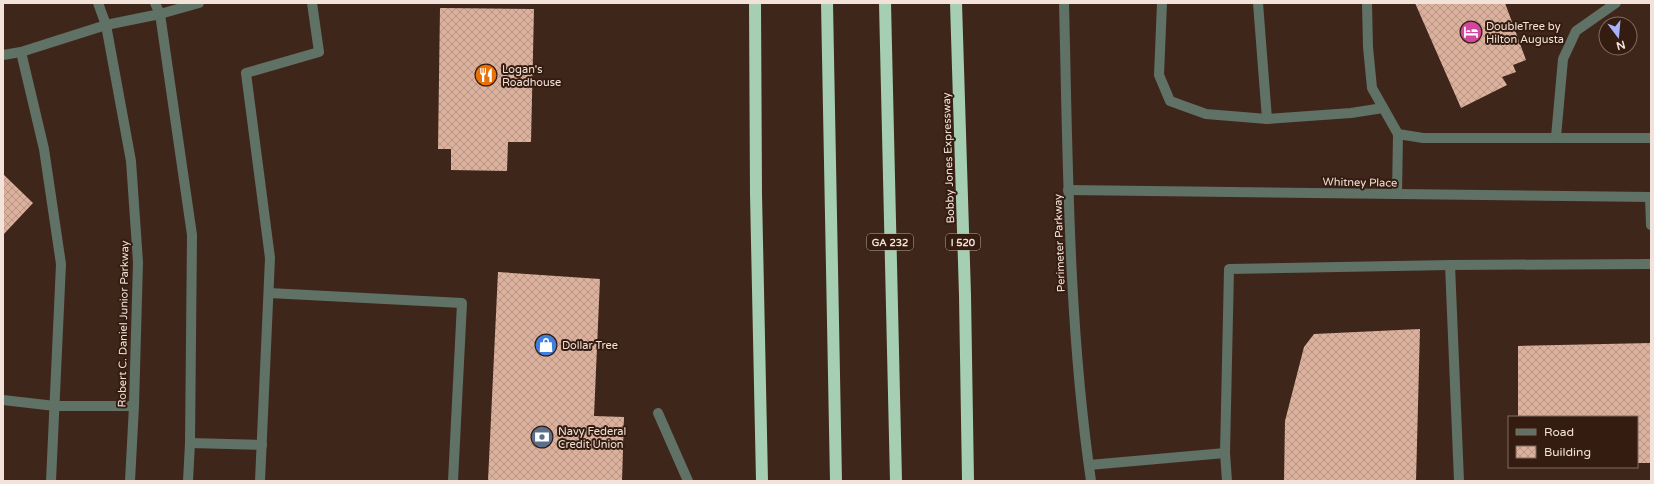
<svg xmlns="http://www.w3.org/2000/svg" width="1654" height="484" font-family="'Varela Round',sans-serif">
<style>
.building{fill:url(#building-cross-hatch)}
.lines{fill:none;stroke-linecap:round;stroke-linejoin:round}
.minor{stroke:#607166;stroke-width:10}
.highway{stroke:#a5ceb3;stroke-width:12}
.labels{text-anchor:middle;stroke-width:4;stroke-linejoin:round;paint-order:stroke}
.shield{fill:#341c10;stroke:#baa79d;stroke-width:1}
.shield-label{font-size:10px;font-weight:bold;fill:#f3e2da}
.poi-label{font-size:11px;fill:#f3e2da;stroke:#341c10;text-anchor:start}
.street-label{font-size:11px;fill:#f3e2da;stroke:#341c10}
</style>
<defs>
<pattern id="building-cross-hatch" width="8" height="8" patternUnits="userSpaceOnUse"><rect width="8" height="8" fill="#dbb09c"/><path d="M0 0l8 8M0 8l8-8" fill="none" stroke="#b69585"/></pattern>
</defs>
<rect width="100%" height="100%" fill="#3f261a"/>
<g class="building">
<path d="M1415,3h90l21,57 -13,5 3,7 -14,5 5,8 -46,23z"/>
<path d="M440,8l94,1 -3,133h-23l-1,29 -56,-1v-21h-13z"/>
<path d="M3,174l30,29 -30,32z"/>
<path d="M498,272l102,7 -6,137 30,1 -2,64h-134z"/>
<path d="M1420,329l-4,152h-132l1,-60 19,-74 10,-13z"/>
<path d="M1651,343v120h-14v-46h-119v-71z"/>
</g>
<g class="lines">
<g class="minor">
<path d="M98,3l8,22 25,136 7,101 -4,144 -4,75"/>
<path d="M155,3l5,11 32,221 -2,208 -2,38"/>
<path d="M1064,3c4,160 4,320 27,478"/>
<path d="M1162,3l-3,72 11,26 36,13 61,5 84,-6 32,-5"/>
<path d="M1258,3l9,116"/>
<path d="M1367,3l1,44 4,41 26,46 25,4h228"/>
<path d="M21,52l23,97 17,115 -10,217"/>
<path d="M3,55l18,-3 85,-27 54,-11 39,-11"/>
<path d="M1556,137l7,-78 13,-28 40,-28"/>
<path d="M1068,190l583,7"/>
<path d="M1397,194l1,-60"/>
<path d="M1650,197l1,28"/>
<path d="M1450,265l9,216"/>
<path d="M269,293l193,10 -9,178"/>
<path d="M3,400l52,6h79"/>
<path d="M658,413l30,68"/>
<path d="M190,443l72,2"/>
<path d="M1089,465l136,-12"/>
<path d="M260,481l10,-223 -24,-185 73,-21 -7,-49"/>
<path d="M1227,481l-2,-28 4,-184 221,-4 201,-1"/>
</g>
<g class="highway">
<path d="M755,3l1,191 6,287"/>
<path d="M827,3l9,478"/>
<path d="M885,3l11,478"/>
<path d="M956,3l9,292 3,186"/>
</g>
</g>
<defs>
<g id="hotel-disc" transform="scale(1.15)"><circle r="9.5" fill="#d1479c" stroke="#341c10"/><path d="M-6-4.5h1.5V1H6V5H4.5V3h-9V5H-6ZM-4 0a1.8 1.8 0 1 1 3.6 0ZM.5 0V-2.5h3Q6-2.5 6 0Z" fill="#fff"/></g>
<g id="restaurant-disc" transform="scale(1.15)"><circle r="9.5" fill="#e8710a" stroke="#341c10"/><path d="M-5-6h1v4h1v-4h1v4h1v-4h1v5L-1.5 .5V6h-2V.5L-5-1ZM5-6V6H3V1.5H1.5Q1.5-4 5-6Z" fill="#fff"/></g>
<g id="shop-disc" transform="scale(1.15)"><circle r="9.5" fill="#3f7fe0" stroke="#341c10"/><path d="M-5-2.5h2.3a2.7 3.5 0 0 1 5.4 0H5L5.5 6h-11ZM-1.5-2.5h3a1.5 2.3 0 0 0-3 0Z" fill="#fff"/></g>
<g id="bank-disc" transform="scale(1.15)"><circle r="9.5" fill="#5c6f8a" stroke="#341c10"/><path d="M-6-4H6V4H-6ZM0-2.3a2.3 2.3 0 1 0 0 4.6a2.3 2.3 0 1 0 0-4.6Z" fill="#fff"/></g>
</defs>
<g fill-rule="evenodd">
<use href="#hotel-disc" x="1471" y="32"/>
<use href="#restaurant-disc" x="486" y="75"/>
<use href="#shop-disc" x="546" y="345"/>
<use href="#bank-disc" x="542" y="437"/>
</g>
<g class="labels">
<g class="shield">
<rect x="867" y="234" width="46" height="16" rx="3"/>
<rect x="946" y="234" width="34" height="16" rx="3"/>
</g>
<g class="shield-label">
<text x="890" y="246">GA 232</text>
<text x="963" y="246">I 520</text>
</g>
<g class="poi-label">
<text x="1486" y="30">DoubleTree by<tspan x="1486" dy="13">Hilton Augusta</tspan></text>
<text x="502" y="73">Logan's<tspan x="502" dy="13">Roadhouse</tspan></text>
<text x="562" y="349">Dollar Tree</text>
<text x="558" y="435">Navy Federal<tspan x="558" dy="13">Credit Union</tspan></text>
</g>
<g class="street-label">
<text transform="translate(948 158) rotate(-92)" y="4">Bobby Jones Expressway</text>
<text transform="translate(1360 182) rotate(1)" y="4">Whitney Place</text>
<text transform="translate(1059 243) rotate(-92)" y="4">Perimeter Parkway</text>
<text transform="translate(123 324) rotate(-89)" y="4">Robert C. Daniel Junior Parkway</text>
</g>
</g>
<rect width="1654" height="484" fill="none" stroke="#f3e2da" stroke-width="8"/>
<rect x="1508" y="416" width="130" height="52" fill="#341c10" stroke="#806b61"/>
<rect x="1516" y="429" width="20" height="6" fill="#607166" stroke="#806b61"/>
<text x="1544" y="436" font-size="12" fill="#f3e2da">Road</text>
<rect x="1516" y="446" width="20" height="12" fill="url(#building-cross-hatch)" stroke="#806b61"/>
<text x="1544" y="456" font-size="12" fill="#f3e2da">Building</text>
<g transform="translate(1618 36) rotate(164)"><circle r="19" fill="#341c10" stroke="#806b61"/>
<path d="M0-3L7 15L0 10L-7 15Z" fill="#a7b1fc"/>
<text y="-6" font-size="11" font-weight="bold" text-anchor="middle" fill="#f3e2da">N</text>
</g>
</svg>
